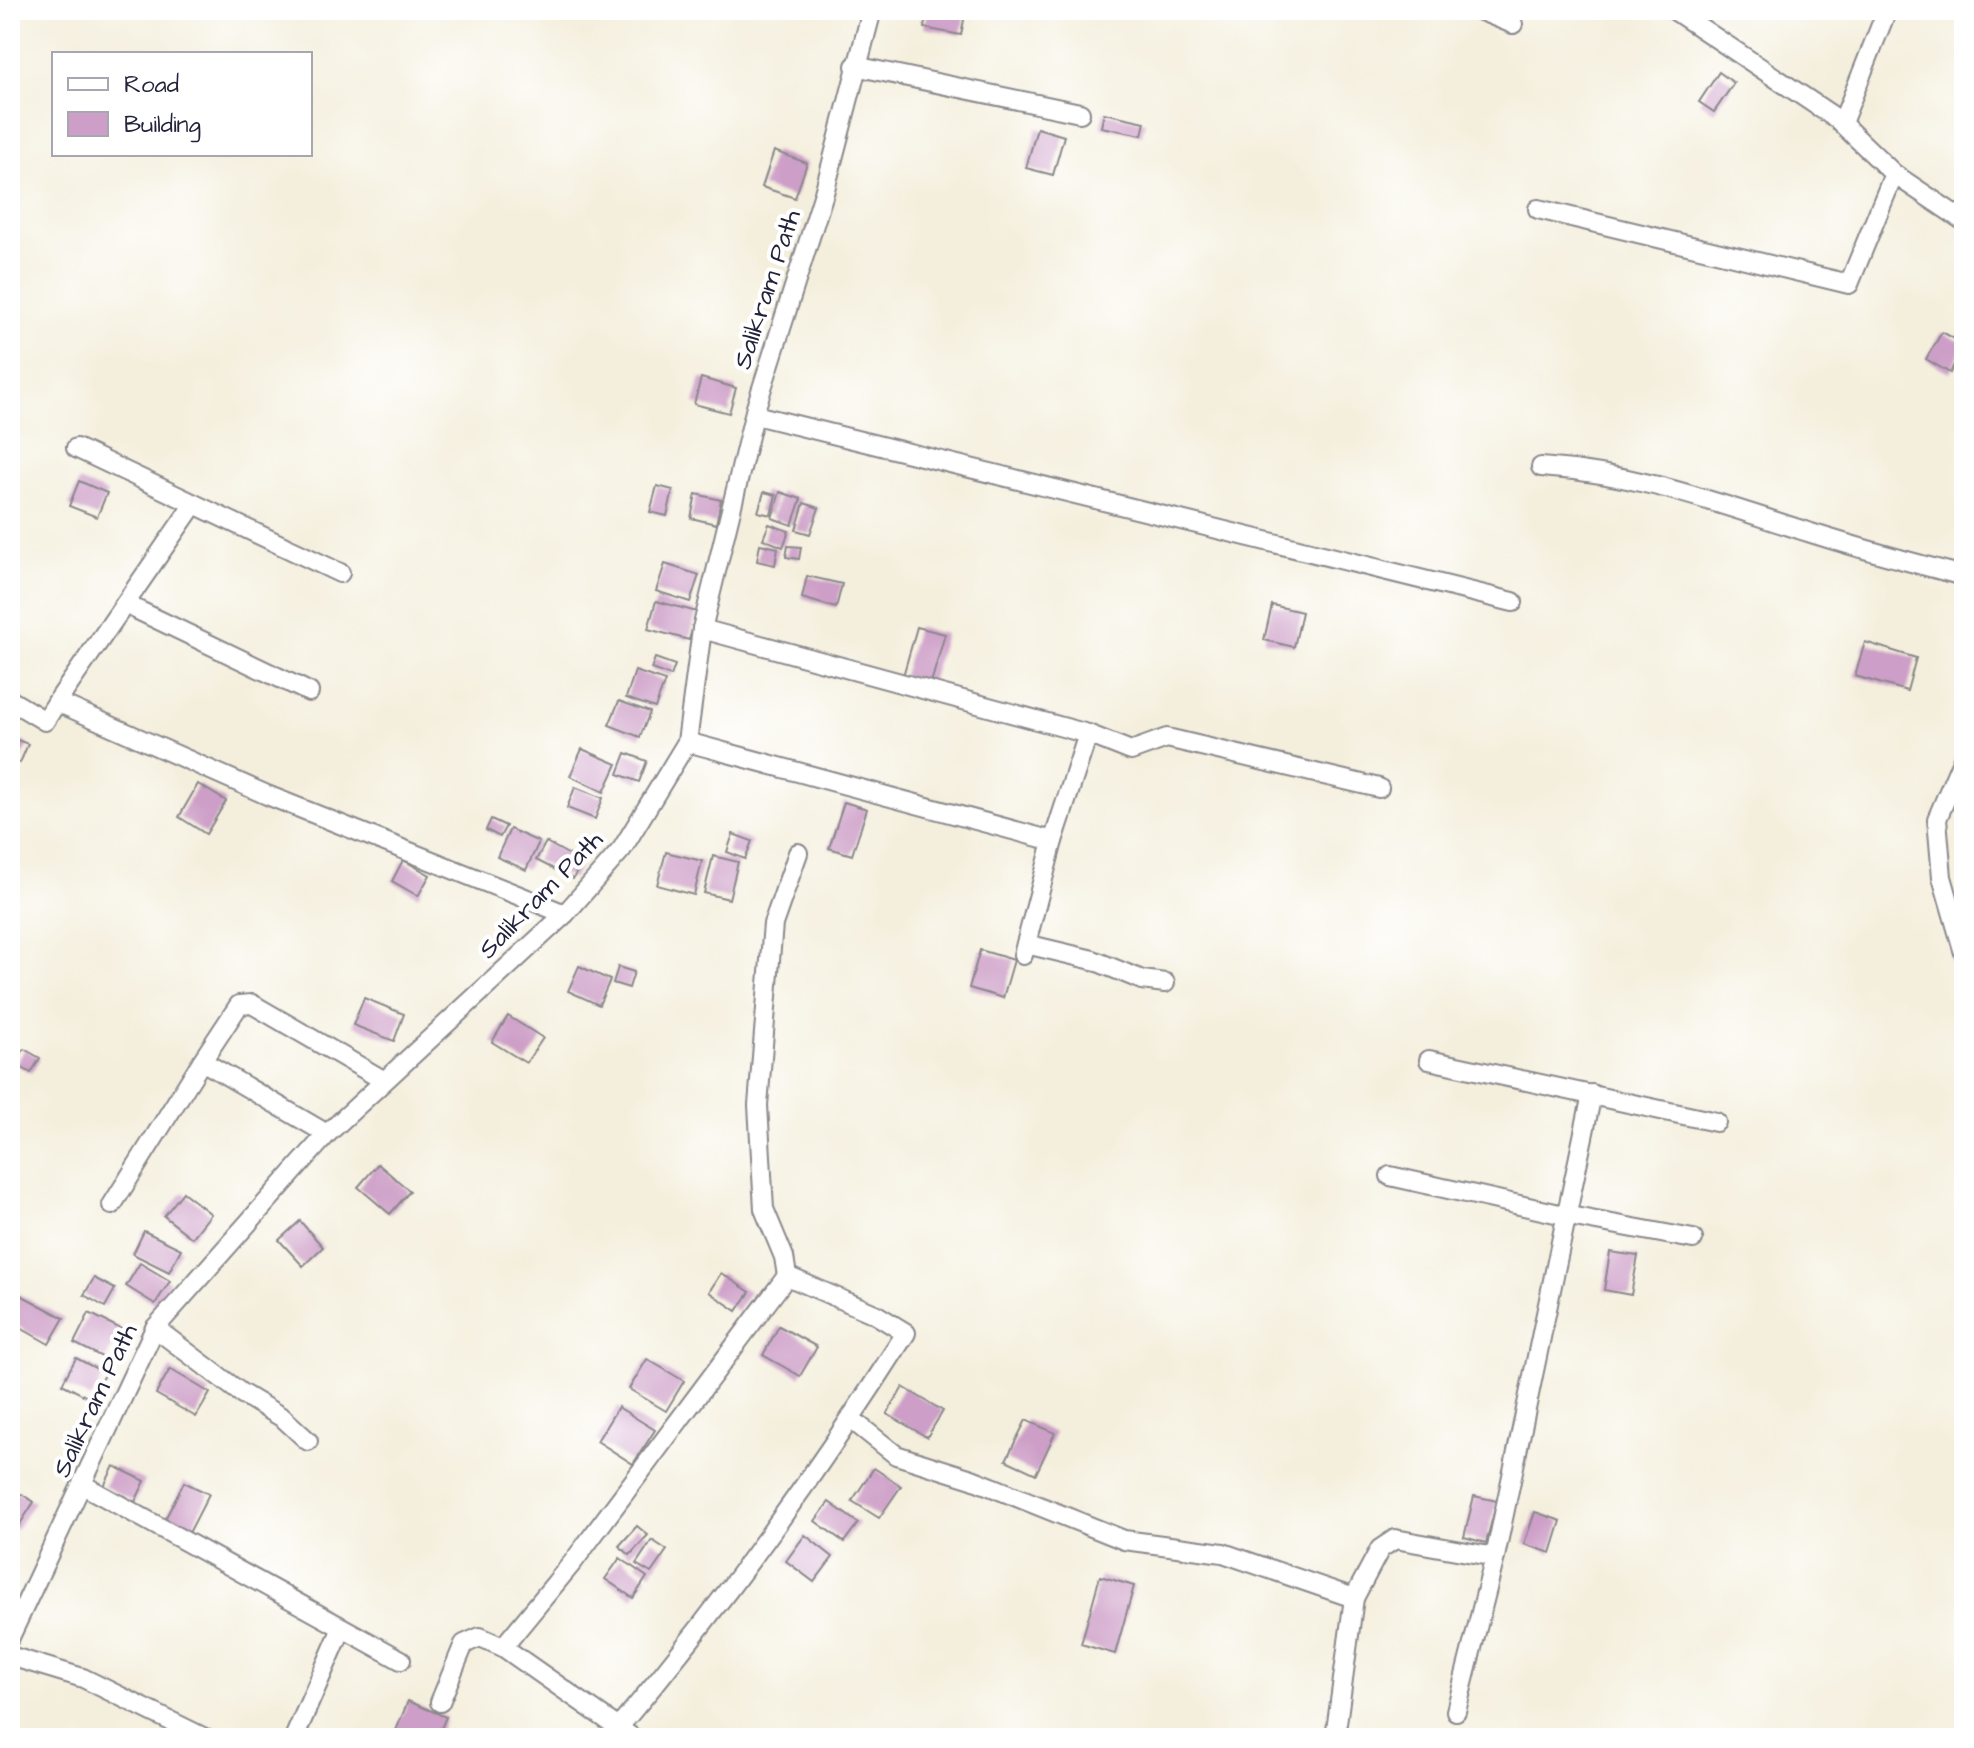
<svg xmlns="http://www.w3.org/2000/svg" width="1974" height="1748" font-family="'Architects Daughter',sans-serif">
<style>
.building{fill:#cd9ec7}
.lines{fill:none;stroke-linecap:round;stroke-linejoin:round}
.minor-casing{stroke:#8b888c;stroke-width:22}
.minor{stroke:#fff;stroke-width:18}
.labels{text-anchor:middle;stroke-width:8;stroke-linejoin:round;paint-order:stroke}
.street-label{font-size:26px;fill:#22223b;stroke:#fff}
</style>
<rect width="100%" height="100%" fill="#fff"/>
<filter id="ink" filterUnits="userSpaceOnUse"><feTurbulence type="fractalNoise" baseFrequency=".0125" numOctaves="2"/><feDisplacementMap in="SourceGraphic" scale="16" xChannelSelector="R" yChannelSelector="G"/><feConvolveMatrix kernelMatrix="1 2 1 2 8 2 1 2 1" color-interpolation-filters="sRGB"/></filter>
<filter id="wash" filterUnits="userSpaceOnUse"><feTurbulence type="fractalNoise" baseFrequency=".006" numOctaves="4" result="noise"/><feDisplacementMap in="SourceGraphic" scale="32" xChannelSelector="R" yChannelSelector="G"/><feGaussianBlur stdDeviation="1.8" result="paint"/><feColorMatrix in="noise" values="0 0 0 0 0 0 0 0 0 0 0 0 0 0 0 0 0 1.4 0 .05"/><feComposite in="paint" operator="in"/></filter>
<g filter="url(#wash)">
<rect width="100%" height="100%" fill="#f4efdd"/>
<g id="blocks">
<g class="building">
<path d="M927,10h39l-5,25 -37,-7z"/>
<path d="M1719,72l15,11 -20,29 -15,-10z"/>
<path d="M1104,113l41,9 -3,13 -41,-8z"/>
<path d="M1037,128l27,8 -11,39 -27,-7z"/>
<path d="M774,151l33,12 -12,35 -33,-11z"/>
<path d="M1942,332l22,12 -14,29 -24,-14z"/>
<path d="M701,378l35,10 -7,25 -35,-9z"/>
<path d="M79,481l28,12 -10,24 -28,-11z"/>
<path d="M657,486l16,4 -6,26 -17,-4z"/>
<path d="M764,492l12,3 -5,20 -13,-3z"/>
<path d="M780,492l21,7 -9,26 -20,-7z"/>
<path d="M696,494l25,6 -5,24 -25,-6z"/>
<path d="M804,503l15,5 -9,26 -14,-4z"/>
<path d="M769,524l20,7 -6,16 -20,-8z"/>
<path d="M760,544l18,4 -3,17 -18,-4z"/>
<path d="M788,546l13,1 -2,12 -13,-2z"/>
<path d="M665,564l34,11 -9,27 -34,-11z"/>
<path d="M807,576l35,8 -6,24 -34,-10z"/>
<path d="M656,601l41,11 -8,28 -41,-11z"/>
<path d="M1272,605l30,7 -8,35 -30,-7z"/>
<path d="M917,627l28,7 -14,49 -28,-7z"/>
<path d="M1865,642l51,16 -9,33 -52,-15z"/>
<path d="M655,658l20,7 -4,11 -20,-7z"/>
<path d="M635,671l30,10 -10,27 -29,-10z"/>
<path d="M619,701l31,11 -10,25 -31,-12z"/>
<path d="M10,737l18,7 -8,19 -10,-4z"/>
<path d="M582,749l35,15 -13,28 -34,-16z"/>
<path d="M626,753l21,8 -8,21 -21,-8z"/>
<path d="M198,784l28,17 -20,33 -27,-17z"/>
<path d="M575,787l28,11 -8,21 -28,-11z"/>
<path d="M844,802l23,7 -15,46 -23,-7z"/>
<path d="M491,819l15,7 -6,11 -14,-7z"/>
<path d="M510,829l29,13 -13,28 -29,-13z"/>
<path d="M733,834l19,7 -7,18 -18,-7z"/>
<path d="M546,842l36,20 -9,17 -37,-19z"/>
<path d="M666,852l36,9 -8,34 -37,-10z"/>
<path d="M713,856l25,6 -9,37 -25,-6z"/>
<path d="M403,860l27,15 -12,21 -26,-15z"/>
<path d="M980,950l34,10 -11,38 -34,-10z"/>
<path d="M579,966l31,14 -11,25 -31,-14z"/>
<path d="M618,967l16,5 -5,16 -16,-5z"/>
<path d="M364,998l40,16 -10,27 -41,-16z"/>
<path d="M508,1016l35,22 -17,25 -34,-21z"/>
<path d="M24,1049l16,9 -9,15 -16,-9z"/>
<path d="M378,1164l32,27 -20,23 -32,-27z"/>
<path d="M183,1192l28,22 -19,24 -28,-22z"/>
<path d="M300,1221l23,26 -20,19 -24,-26z"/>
<path d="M144,1231l37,18 -12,23 -36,-18z"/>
<path d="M1610,1252l28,4 -7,39 -27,-5z"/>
<path d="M140,1263l30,18 -15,23 -29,-18z"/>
<path d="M721,1273l29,19 -13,19 -28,-19z"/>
<path d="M94,1278l21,11 -10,18 -21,-12z"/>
<path d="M19,1294l45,24 -15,26 -39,-22v-11z"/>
<path d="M89,1313l32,16 -15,30 -32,-16z"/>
<path d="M779,1326l38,21 -17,29 -37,-21z"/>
<path d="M76,1358l29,15 -14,26 -29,-15z"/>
<path d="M647,1359l37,22 -18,30 -37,-22z"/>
<path d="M170,1369l40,24 -14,24 -40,-23z"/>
<path d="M903,1387l40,24 -16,26 -40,-23z"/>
<path d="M618,1407l37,23 -22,34 -36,-23z"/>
<path d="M1026,1420l29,13 -19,41 -30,-14z"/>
<path d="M114,1466l31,15 -10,21 -31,-16z"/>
<path d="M874,1468l27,18 -22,32 -27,-17z"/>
<path d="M184,1482l25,12 -20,39 -25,-12z"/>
<path d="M10,1487l24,15 -18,28 -6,-4z"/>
<path d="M1474,1496l23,5 -11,42 -22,-6z"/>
<path d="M829,1502l29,21 -14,19 -29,-21z"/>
<path d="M1535,1512l26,9 -10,32 -27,-9z"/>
<path d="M637,1526l11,9 -18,20 -11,-9z"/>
<path d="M805,1535l28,22 -19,25 -28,-21z"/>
<path d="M652,1540l15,10 -16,23 -15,-9z"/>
<path d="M620,1558l27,19 -14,21 -28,-19z"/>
<path d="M1100,1576l34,10 -19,68 -34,-10z"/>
<path d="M408,1701l38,16 -9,21h-44z"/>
</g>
</g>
</g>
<g filter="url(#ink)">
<use href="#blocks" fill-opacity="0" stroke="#8b888c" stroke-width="2"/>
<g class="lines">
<g class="minor-casing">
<g id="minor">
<path d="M1479,10l34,14"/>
<path d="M1674,10l163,109 57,55 70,47"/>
<path d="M855,66l225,47"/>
<path d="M1842,123l45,-113"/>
<path d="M1538,209l311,75 45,-110"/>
<path d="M755,415l758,187"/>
<path d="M76,448l264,125"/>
<path d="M1541,467c101,7 175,36 270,66 51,16 102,30 153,43"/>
<path d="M125,604l184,88"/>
<path d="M10,700l35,21 12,-19 210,93 298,119"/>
<path d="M57,702l137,-198"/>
<path d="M1088,734l43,17 36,-13 212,50"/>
<path d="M687,742l366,99 35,-107 -386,-105"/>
<path d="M1964,756l-27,63 5,58 22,76"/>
<path d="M1026,944l67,16 49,20 23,3"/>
<path d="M1023,955l30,-114"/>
<path d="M1429,1060l287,62"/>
<path d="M327,1134l-125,-73 37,-56 13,-1 131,76"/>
<path d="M1390,1176l174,39 129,24"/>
<path d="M112,1205l90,-144"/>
<path d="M155,1328l86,65 42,25 25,23"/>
<path d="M851,1419l45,36 76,24 152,61 99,13 131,45 26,-49 15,-10 100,18"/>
<path d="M83,1485l318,175"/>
<path d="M10,1637l145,-309 172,-194 238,-220 57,-65 65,-107 15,-113 54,-222 68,-214 48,-183"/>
<path d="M503,1647l70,-85 214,-286"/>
<path d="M10,1656l73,22 122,60"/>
<path d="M440,1702l24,-58 16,-7 23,10 130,91"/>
<path d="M1456,1711l39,-154 97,-463"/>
<path d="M619,1727c105,-124 200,-257 287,-394l-31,-19 -88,-38 -3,-19 -20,-48 -6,-104 15,-181 25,-71"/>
<path d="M294,1738l48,-110"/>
<path d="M1335,1738l19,-140"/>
</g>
</g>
<use href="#minor" class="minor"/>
</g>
</g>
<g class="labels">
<g class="street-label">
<text transform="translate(766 289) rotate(-72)" y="9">Salikram Path</text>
<text transform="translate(540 894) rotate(-46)" y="9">Salikram Path</text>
<text transform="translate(94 1400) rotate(-65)" y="9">Salikram Path</text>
</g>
</g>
<rect width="1974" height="1748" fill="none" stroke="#fff" stroke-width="40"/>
<rect x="52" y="52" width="260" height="104" fill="#ffffff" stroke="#a7a7b1" stroke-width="2"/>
<rect x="68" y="78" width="40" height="12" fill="#ffffff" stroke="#a7a7b1" stroke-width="2"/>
<text x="124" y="92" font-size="24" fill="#22223b">Road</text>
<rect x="68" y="112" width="40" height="24" fill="#cd9ec7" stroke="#a7a7b1" stroke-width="2"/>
<text x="124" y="132" font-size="24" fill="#22223b">Building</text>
</svg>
